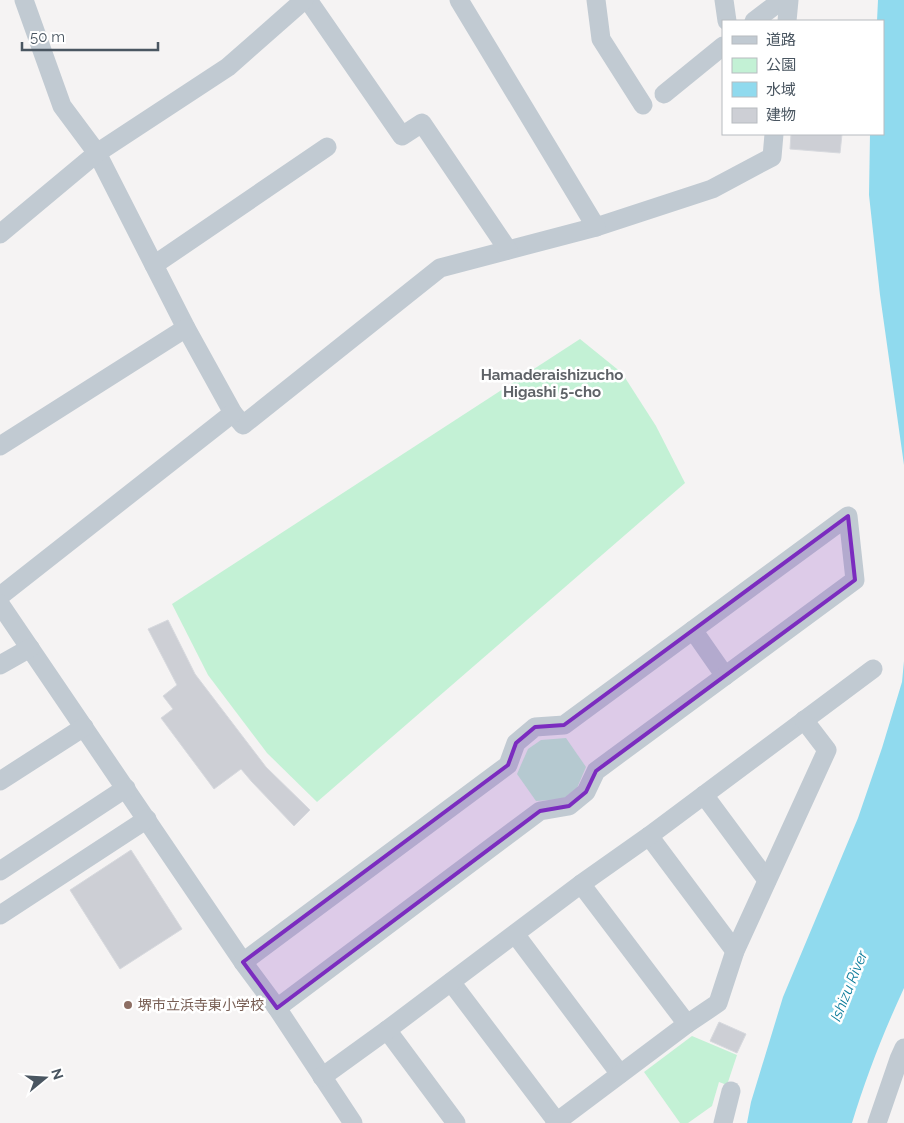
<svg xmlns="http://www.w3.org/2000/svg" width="904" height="1123" font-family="Raleway,'Noto Sans JP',sans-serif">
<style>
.green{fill:#c3f1d5}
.water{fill:#90daee}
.building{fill:#cdcfd5;stroke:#d7d9de}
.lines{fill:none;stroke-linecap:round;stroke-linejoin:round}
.minor{stroke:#c1cad2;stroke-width:19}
.marked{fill:#7b2cbf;fill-opacity:0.2;stroke:#7b2cbf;stroke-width:4;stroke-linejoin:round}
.education-dot{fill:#8d6e63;stroke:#fff;stroke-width:2}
.labels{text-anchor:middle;stroke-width:5;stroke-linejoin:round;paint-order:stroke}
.education-label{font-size:14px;fill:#785e54;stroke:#fff;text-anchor:start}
.neighbourhood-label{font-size:15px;font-weight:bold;fill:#5f6368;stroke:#fff}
.water-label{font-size:15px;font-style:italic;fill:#0c7c9b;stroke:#fff}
</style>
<rect width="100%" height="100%" fill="#f5f3f3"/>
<g class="green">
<path d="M580,339l42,34 34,53 29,57 -368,319 -50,-49 -59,-78 -36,-71z"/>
<path d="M566,738l20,29 -9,21 -14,11 -27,2 -19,-27 11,-25 13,-9z"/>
<path d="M692,1036l45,19 -10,30 -8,-3 -7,24 -24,17h-8l-36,-51z"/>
</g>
<g class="water">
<path d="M878,0h26v465l-24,-170 -11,-100 1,-61h13v-113h-6z"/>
<path d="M904,661v327c-20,43 -38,89 -52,135h-105l4,-21 32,-105 75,-179 24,-70 20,-66z"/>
</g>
<g class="building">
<path d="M791,134h51l-2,19 -50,-4z"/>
<path d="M168,620l27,54 71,93 44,43 -16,16 -42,-44 -11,-13 -27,20 -53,-71 12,-9 -10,-13 14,-11 -29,-56z"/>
<path d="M131,850l51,79 -62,40 -50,-79z"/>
<path d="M719,1022l27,12 -9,19 -27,-12z"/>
</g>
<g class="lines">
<g class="minor">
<path d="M24,0l38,106 35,47 89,175 47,85 10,12 197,-157 156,-41 116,-38 60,-32 2,-23"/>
<path d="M308,0l94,136 20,-13 86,127"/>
<path d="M459,0l137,227"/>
<path d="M596,0l5,39 42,66"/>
<path d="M724,0l3,21"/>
<path d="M754,21l28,-21"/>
<path d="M787,21l2,-21"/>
<path d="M664,94l59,-48"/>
<path d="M0,234l97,-81 131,-86 76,-67"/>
<path d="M154,265l173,-118"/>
<path d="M0,446l186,-118"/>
<path d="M0,596l233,-183"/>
<path d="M0,604l243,358 34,46 76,115"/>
<path d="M693,630l32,46"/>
<path d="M0,665l30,-17"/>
<path d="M0,781l84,-54"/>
<path d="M704,795l63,85"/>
<path d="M649,836l86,115"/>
<path d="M0,871l126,-83"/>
<path d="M581,884l106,140"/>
<path d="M0,915l147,-96"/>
<path d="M515,934l105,140"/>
<path d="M243,962l265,-197 8,-22 19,-16 29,-2 284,-209 7,64 -259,191 -10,21 -17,14 -29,5 -263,197"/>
<path d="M451,982l106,140"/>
<path d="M387,1030l69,93"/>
<path d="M322,1077l65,-47 194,-146 68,-48 224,-167"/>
<path d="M555,1123l132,-99 31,-21 17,-52 92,-201 -23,-30"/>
<path d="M723,1123l8,-32"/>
<path d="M877,1123l22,-64 5,-11"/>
</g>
</g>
<path class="marked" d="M848,516l7,64 -259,191 -10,21 -17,14 -29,5 -263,197 -34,-46 265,-197 8,-22 19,-16 29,-2z"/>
<circle class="education-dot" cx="128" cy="1005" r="5"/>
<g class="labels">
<g class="education-label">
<text x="138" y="1010">堺市立浜寺東小学校</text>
</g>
<g class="neighbourhood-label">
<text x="552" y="380">Hamaderaishizucho<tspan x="552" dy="17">Higashi 5-cho</tspan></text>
</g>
<g class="water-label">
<text transform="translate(849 986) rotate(-68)" y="5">Ishizu River</text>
</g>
</g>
<rect x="722" y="20" width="162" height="115" fill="#ffffff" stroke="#b7bbc0"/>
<rect x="732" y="36" width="25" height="8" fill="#c1cad2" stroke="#b7bbc0"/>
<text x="766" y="45" font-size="15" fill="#4a5661">道路</text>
<rect x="732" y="58" width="25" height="15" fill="#c3f1d5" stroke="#b7bbc0"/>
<text x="766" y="70" font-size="15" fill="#4a5661">公園</text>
<rect x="732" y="82" width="25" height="15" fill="#90daee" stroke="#b7bbc0"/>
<text x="766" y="95" font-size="15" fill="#4a5661">水域</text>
<rect x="732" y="108" width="25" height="15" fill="#cdcfd5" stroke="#b7bbc0"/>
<text x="766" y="120" font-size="15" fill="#4a5661">建物</text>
<g transform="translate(45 1078) rotate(72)" stroke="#ffffff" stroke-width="4" paint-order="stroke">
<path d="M0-4L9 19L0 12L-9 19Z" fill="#4a5661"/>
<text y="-8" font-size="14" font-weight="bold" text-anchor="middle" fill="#4a5661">N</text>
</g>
<path d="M22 42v8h136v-8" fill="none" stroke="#4a5661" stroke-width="2.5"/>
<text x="30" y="42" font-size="15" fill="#4a5661" stroke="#ffffff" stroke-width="4" paint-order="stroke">50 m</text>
</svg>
